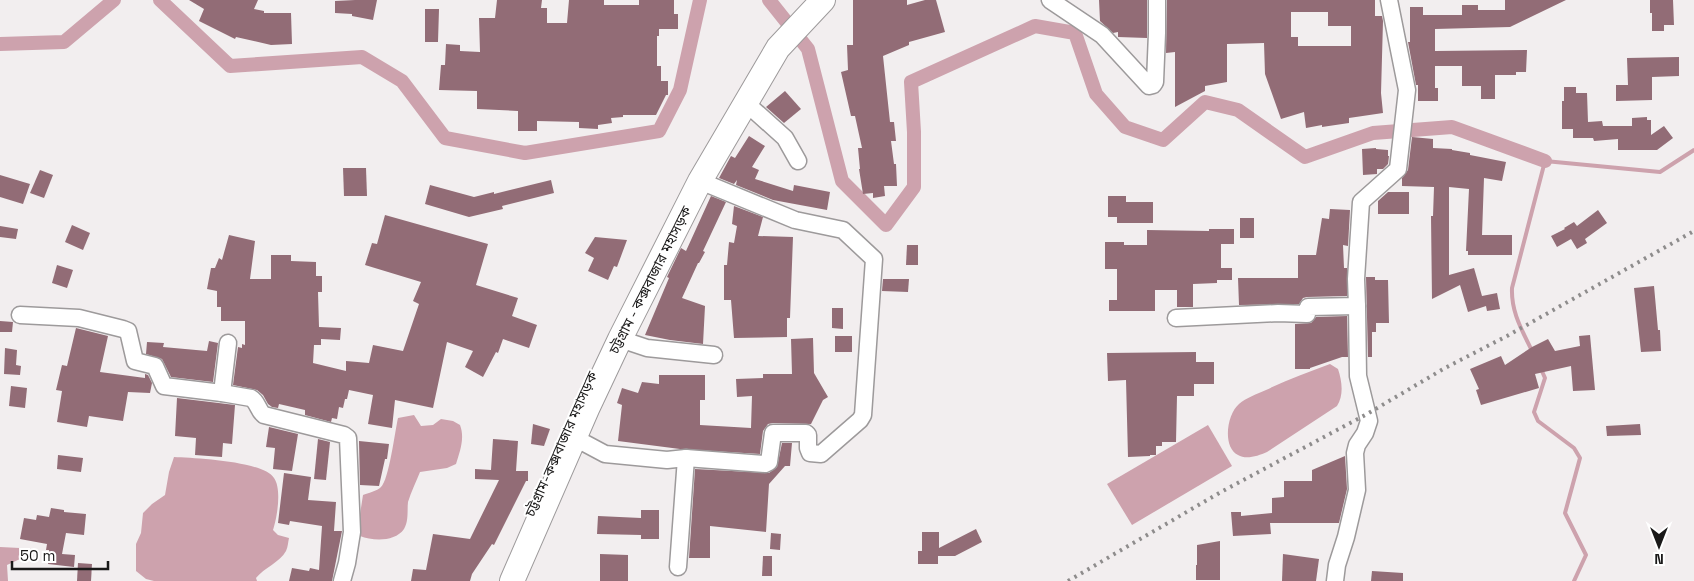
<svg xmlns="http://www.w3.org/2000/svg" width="1694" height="581" font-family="'Space Grotesk','Noto Sans Bengali',sans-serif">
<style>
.water{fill:#cda2ad}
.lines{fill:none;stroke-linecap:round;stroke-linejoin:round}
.stream{stroke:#cda2ad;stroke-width:4}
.canal{stroke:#cda2ad;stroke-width:14}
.building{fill:#926c76;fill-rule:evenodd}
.minor-casing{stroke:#9d9a9b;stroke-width:19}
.highway-casing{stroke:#9d9a9b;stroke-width:26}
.minor{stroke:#fff;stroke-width:16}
.highway{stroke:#fff;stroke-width:24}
.rail{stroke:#8e8c8c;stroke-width:4;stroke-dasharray:2.5 5;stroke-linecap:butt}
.labels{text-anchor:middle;stroke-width:4;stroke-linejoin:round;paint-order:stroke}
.street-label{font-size:14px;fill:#1a1919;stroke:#fff}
</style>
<rect width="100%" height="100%" fill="#f2eeef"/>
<g class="water">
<path d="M1330,364l8,5c4,12 6,26 -1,37l-70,46c-9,4 -21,8 -29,3 -16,-8 -11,-41 1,-51 7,-6 18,-10 27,-14 21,-10 42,-18 64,-26z"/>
<path d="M414,415l7,11 12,-1 8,-6 12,2 7,4c5,13 0,26 -4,39l-9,4 -27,4c-4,10 -9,20 -12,30 -1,8 1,19 -4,27 -9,13 -31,12 -44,7l-2,-9 5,-32c5,-2 14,-4 18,-8 8,-7 14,-56 17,-69z"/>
<path d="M1208,425l24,41 -100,59 -25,-41z"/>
<path d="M174,457c21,1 89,4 100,21 8,11 3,40 -1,52l5,5 11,3c-1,4 -1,9 -3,13 -6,11 -22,17 -30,27l1,3h-103l-8,-2 -10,-8v-27l5,-11 2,-20 9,-9 13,-9 4,-23z"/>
<path d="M0,547l20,1 3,5 -3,6 -13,6 1,16h-8z"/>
</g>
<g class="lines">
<g class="stream">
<path d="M1532,351c-10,-21 -21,-39 -20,-63l33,-127 115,11 34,-22"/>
<path d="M1541,369l4,9 -11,34 4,9 36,27 6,10 -15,55 21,42 -12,26"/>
</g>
<g class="canal">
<path d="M160,0l70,66 132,-9 40,24 43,57 80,15 134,-22 21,-41 20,-90"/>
<path d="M769,0l39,49 34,132 44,44 28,-38v-55l-3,-50 124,-56 40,7 21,61 29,33 38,13 42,-38 33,8 67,47 68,-24 79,-6 93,34"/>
<path d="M0,44l64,-2 50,-42"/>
</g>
</g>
<g class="building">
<path d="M189,0h69l-4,9 10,2v2h27l1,31 -21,1 -35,-8 -1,2 -36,-18 5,-12z"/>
<path d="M355,0h22l-4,20 -21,-4v-2l-17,-1v-12z"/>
<path d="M497,0h45l-1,8h6v15h20l2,-23h35v5h35v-5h35v14h4v15h-19v7h-2v30h4v15h7v14h-2l-10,20h-33v2l-12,1 1,5 -14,2v4l-19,-1v-6l-42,-1v10h-19v-20l-41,-2v-18l-38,-1 2,-25h4l1,-21 14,1v6l20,1 -1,-34h16z"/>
<path d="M853,0h54v5l18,-5h11l9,32 -36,10v3l-26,11 7,66h4l2,19h-5l3,23h2l1,22h-13l1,10 -12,2v-5l-10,1 -4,-25h1l-2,-21h4l-7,-32h-4l-10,-44 7,-2 -1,-25h6z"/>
<path d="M1099,0h48v38l-29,-1v-5l-5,1 -13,-12z"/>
<path d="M1167,0h208v16h7l1,5 -2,72 2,20 -34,5v5l-27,4v-2l-16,3 -2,-16 -23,7 -16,-45 -1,-31 -37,1v38l-22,4v5l-30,16v-55l-9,1zM1291,12h37v14h23v20h-53v-9h-7z"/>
<path d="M1505,0h61l-56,27 -75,2v22l92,-1 -1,22h-10v3h-21v24h-14v-13h-19v-20h-27v22h3v13h-20v-16h-2l-8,-43h2v-35h13v8h39v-10h16v5h27z"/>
<path d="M1650,0h23l1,25h-10v6h-12v-18h-2z"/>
<path d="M425,9h14l-1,33h-13z"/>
<path d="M1679,57v19l-27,1v23l-36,1v-16h12l-1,-27z"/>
<path d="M1564,87h12v6h11l1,29 14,-1 1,5h29v-8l15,-1v3h4v15l13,-9 9,12 -16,12h-39v-11l-24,2 -1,-3h-20v-9h-11v-28h2z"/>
<path d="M785,91l16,18 -17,14 -18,-16z"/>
<path d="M749,136l16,10 -13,21 7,3 -4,9 38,12 1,-6 36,7 -3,18 -54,-10 -37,-15 1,-5 -3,4 -15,-6 12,-22 4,2z"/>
<path d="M1412,137l21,2v9l19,1v1l18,3v2l36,7 -4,19 -18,-3 -2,57h30v20h-44v-4h-2l3,-62 -20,-2v88l25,-7 8,28 15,-3 3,16 -13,2 -1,-5 -18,6 -8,-27 -28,14 -1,-83h2l1,-29 -32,-1v-8l6,-8z"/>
<path d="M1376,148v1l12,1v6h1l-1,8 -5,5h-6v5l-14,1 -1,-26z"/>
<path d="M343,168h23l1,28h-23z"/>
<path d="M40,170l13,5 -9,23 -14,-5z"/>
<path d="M0,175l30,9 -7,20 -23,-7z"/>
<path d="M551,180l3,13 -52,13 1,3 -34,8 -44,-13 5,-19 44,12 20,-5v2z"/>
<path d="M1388,192h21v22h-31v-13z"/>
<path d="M711,196l15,6 -23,49 2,1 -6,11h-1l-16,35 23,8 -2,38 -33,-4 -25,-5 24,-57 -2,-1 14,-29 5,3z"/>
<path d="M1108,196h18v6h27v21h-36v-6h-9z"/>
<path d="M734,206l29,11 -5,19 35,1 -3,81h-3v19l-53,1 -3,-38h-7v-35h3l2,-23 5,1 3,-17 -5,-2z"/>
<path d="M1330,209l20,1 -2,36 -5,-1 1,23h3v28l-40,1 -4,1 -4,6 -60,1 -1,-27h60v-23h18l6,-37 7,1z"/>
<path d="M1598,210l9,13 -22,16 2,4 -10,6 -6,-10 -14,8 -6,-11 14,-7 -1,-1 10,-6 3,4z"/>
<path d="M385,215l103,29 -12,41 42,13 -6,18 25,9 -8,23 -26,-9 -5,14 -2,-1 -13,25 -18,-10 8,-16 -26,-9 -14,66 -38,-8 -3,28 -24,-4 5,-29 -24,-5 -2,9h-2l-2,9 -4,-1 -2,12 -5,-1 -1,4 -26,-7v-5l-26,-6 -1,4 -6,-1 -4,-3 -5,-9 -6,-5 -24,-5 5,-38 4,1v-4l3,1v-24h-24v-14h-4v-16l-10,-2 4,-21h4l4,-10 3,2 7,-25 26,6 -5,38h21v-24h20v6l25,1v14h6v16h-4l1,35 22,1 -1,12 -19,-1v6h-7l-1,18 33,8v-10l23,2 4,-18 30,6 16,-47 -6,-3 8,-19 -56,-17 7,-22 5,1z"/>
<rect x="1240" y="218" width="14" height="20"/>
<path d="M72,225l18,8 -7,17 -18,-8z"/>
<path d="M0,226l18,3 -2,10 -16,-2z"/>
<path d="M1209,229h25v15h-13v24h11v12h-15v3l-24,1v23h-16v-17h-22v21h-46v-11h8v-31h-12v-27h19v3h23v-15l62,1z"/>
<path d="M595,237l32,3 -10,27 -3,-1 -6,14 -20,-9 6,-13 -9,-5z"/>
<path d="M907,245h11v20h-12z"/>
<path d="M57,265l16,5 -6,18 -15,-5z"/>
<path d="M1366,277h9v3h13l1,43h-13v9h-4v25h-4z"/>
<path d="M883,279h26l-1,13 -26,-1z"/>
<path d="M1654,286l4,44h2l1,21 -20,1 -7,-64z"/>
<path d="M832,308h11v21l-11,-1z"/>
<path d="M1347,316l1,41h-6l-32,11v1h-15v-45l16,-1 5,-6z"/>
<path d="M0,321l13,1 -1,10h-12z"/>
<path d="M76,328l32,8 -8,36 45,6v-4l3,1 4,8 -2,10 -22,-1 -5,29 -34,-5 -2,11 -30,-5 5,-31 -6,-1 6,-25 5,1z"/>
<path d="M1590,335l5,55 -22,1 -2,-25 -36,8 4,14 -58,17 -5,-15 3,-1 -9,-20 31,-13 4,9 27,-18 16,-8 7,12 25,-5 -1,-10z"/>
<rect x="835" y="336" width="17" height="16"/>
<path d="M813,338l1,35 14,24 -5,3 -12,24 -38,-1 -5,1 -5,7 -3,23 -80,-5 -62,-8 4,-36 -5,-2 5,-15 16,5 4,-11 17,2v-9h46v25h-5v25l51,3 1,-32 -15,1 -1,-18 27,-1v-4h29l-1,-35z"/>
<path d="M209,341l9,2 -5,39 -42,-5 -9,-18 -16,-5 1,-12 17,1 -1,4 44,4z"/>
<path d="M5,348l12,2 -1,15 5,1 -1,9 -16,-1z"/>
<path d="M1196,352v10h18v22h-20v12h-17l-1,46h-14v4h-6v9h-6v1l-22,1 -2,-77 -18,1 -1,-28z"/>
<path d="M11,386l16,2 -2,20 -16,-2z"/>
<path d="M177,398l58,7 -3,39 -9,-1 -1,14 -27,-2 1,-17 -21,-2z"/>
<path d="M533,424l17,5 -6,17 -13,-2z"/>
<path d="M1640,424l1,11 -34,1 -1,-10z"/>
<path d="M269,427l29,7 -6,37 -19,-2 2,-21 -9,-1z"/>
<path d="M318,439l12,3 -4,38 -12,-1z"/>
<path d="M493,439l25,2 -2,30h12v10h-2l-32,64 -2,-1 -20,30 -2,7h-59l2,-12 13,1 7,-36 37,5 29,-59 -24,-1v-10l16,1z"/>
<path d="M359,441l30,3 -2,15h-2l-6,27 -19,-1z"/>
<path d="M782,443h10l-2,23h-5l-16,18 -3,48 -56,-6v32h-21l6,-89 74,4 8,-6z"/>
<path d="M58,455l25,3 -2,14 -24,-3z"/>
<path d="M1345,456l2,33 -8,34h-69l1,11 -38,2 -2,-24h10v4l31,-3v-15l12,-1v-16h28v-11z"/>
<path d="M284,473l27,4 -3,23 28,2 -2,29h8l-10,50h-43l3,-13 17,3 1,-3 9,2 3,-44 -32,-5 -1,4 -11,-2z"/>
<path d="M51,508l13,2v2l22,2 -2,21 -18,-2 -4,21 13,1 -1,12 -26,-3 1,-14h-3l1,-6 -27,-5 4,-21 12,2 1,-5 12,2z"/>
<path d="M641,510h18v29h-18v-4l-44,-1 1,-18 43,2z"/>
<path d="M976,529l6,13 -27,14h-17v8h-20v-13h4v-19h17v16z"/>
<path d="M771,533l10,1 -1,16 -10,-1z"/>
<path d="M1220,541v39h-24v-15h1v-20z"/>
<path d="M600,554l28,1v26h-28z"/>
<path d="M1283,554l36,5 -3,22h-34z"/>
<path d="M763,556h9v20h-10z"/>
<path d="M78,563l14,1 -1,17h-14z"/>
<path d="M1372,571l31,2v8h-32z"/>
</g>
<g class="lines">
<g class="minor-casing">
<g id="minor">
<path d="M1050,0l52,35 47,51 4,-1 2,-3 2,-49v-33"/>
<path d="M746,103l39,35 13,23"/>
<path d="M20,315l59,3 44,11 5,2 7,30 20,5 9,20 58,7 29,5c7,4 7,13 13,17l80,20 4,3 4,94 -5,31 -5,18"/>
<path d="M1176,318l102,-5 29,1 1,-7 49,-1 -1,-27 5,-77 37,-33 9,-79 -18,-90"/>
<path d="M620,339l27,9 67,7"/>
<path d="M222,393l6,-50"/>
<path d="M575,438l30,16 62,6 19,-2 79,6 4,-2 4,-29h33l2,2v13l2,5 11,1 39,-34 3,-5 11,-156 -31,-29 -48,-10 -95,-39"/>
<path d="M678,567l8,-109"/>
<path d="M1335,581l2,-16 9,-28 11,-47 -2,-37 2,-8 8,-12 4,-12 -11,-45 -1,-70"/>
</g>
</g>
<g class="highway-casing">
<path id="highway" d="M512,581l75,-172 33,-70 80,-158 78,-133 45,-48"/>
</g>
<use href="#minor" class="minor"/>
<use href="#highway" class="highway"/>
<path class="rail" d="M1068,581l153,-89 146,-78 78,-46 62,-32 187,-105"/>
</g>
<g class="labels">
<g class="street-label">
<text transform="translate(650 280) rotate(-63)" y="5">চট্টগ্রাম - কক্সবাজার মহাসড়ক</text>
<text transform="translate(561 444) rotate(-66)" y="5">চট্টগ্রাম-কক্সবাজার মহাসড়ক</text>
</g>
</g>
<g transform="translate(1659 546) rotate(180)" stroke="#ffffff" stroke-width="4" paint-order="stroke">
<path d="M0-4L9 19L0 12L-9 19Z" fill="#1a1919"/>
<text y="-8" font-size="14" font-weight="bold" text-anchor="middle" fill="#1a1919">N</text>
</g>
<path d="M12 561v8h96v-8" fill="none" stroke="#1a1919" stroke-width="2.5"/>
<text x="20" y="561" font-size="15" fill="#1a1919" stroke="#ffffff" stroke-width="4" paint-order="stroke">50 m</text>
</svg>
